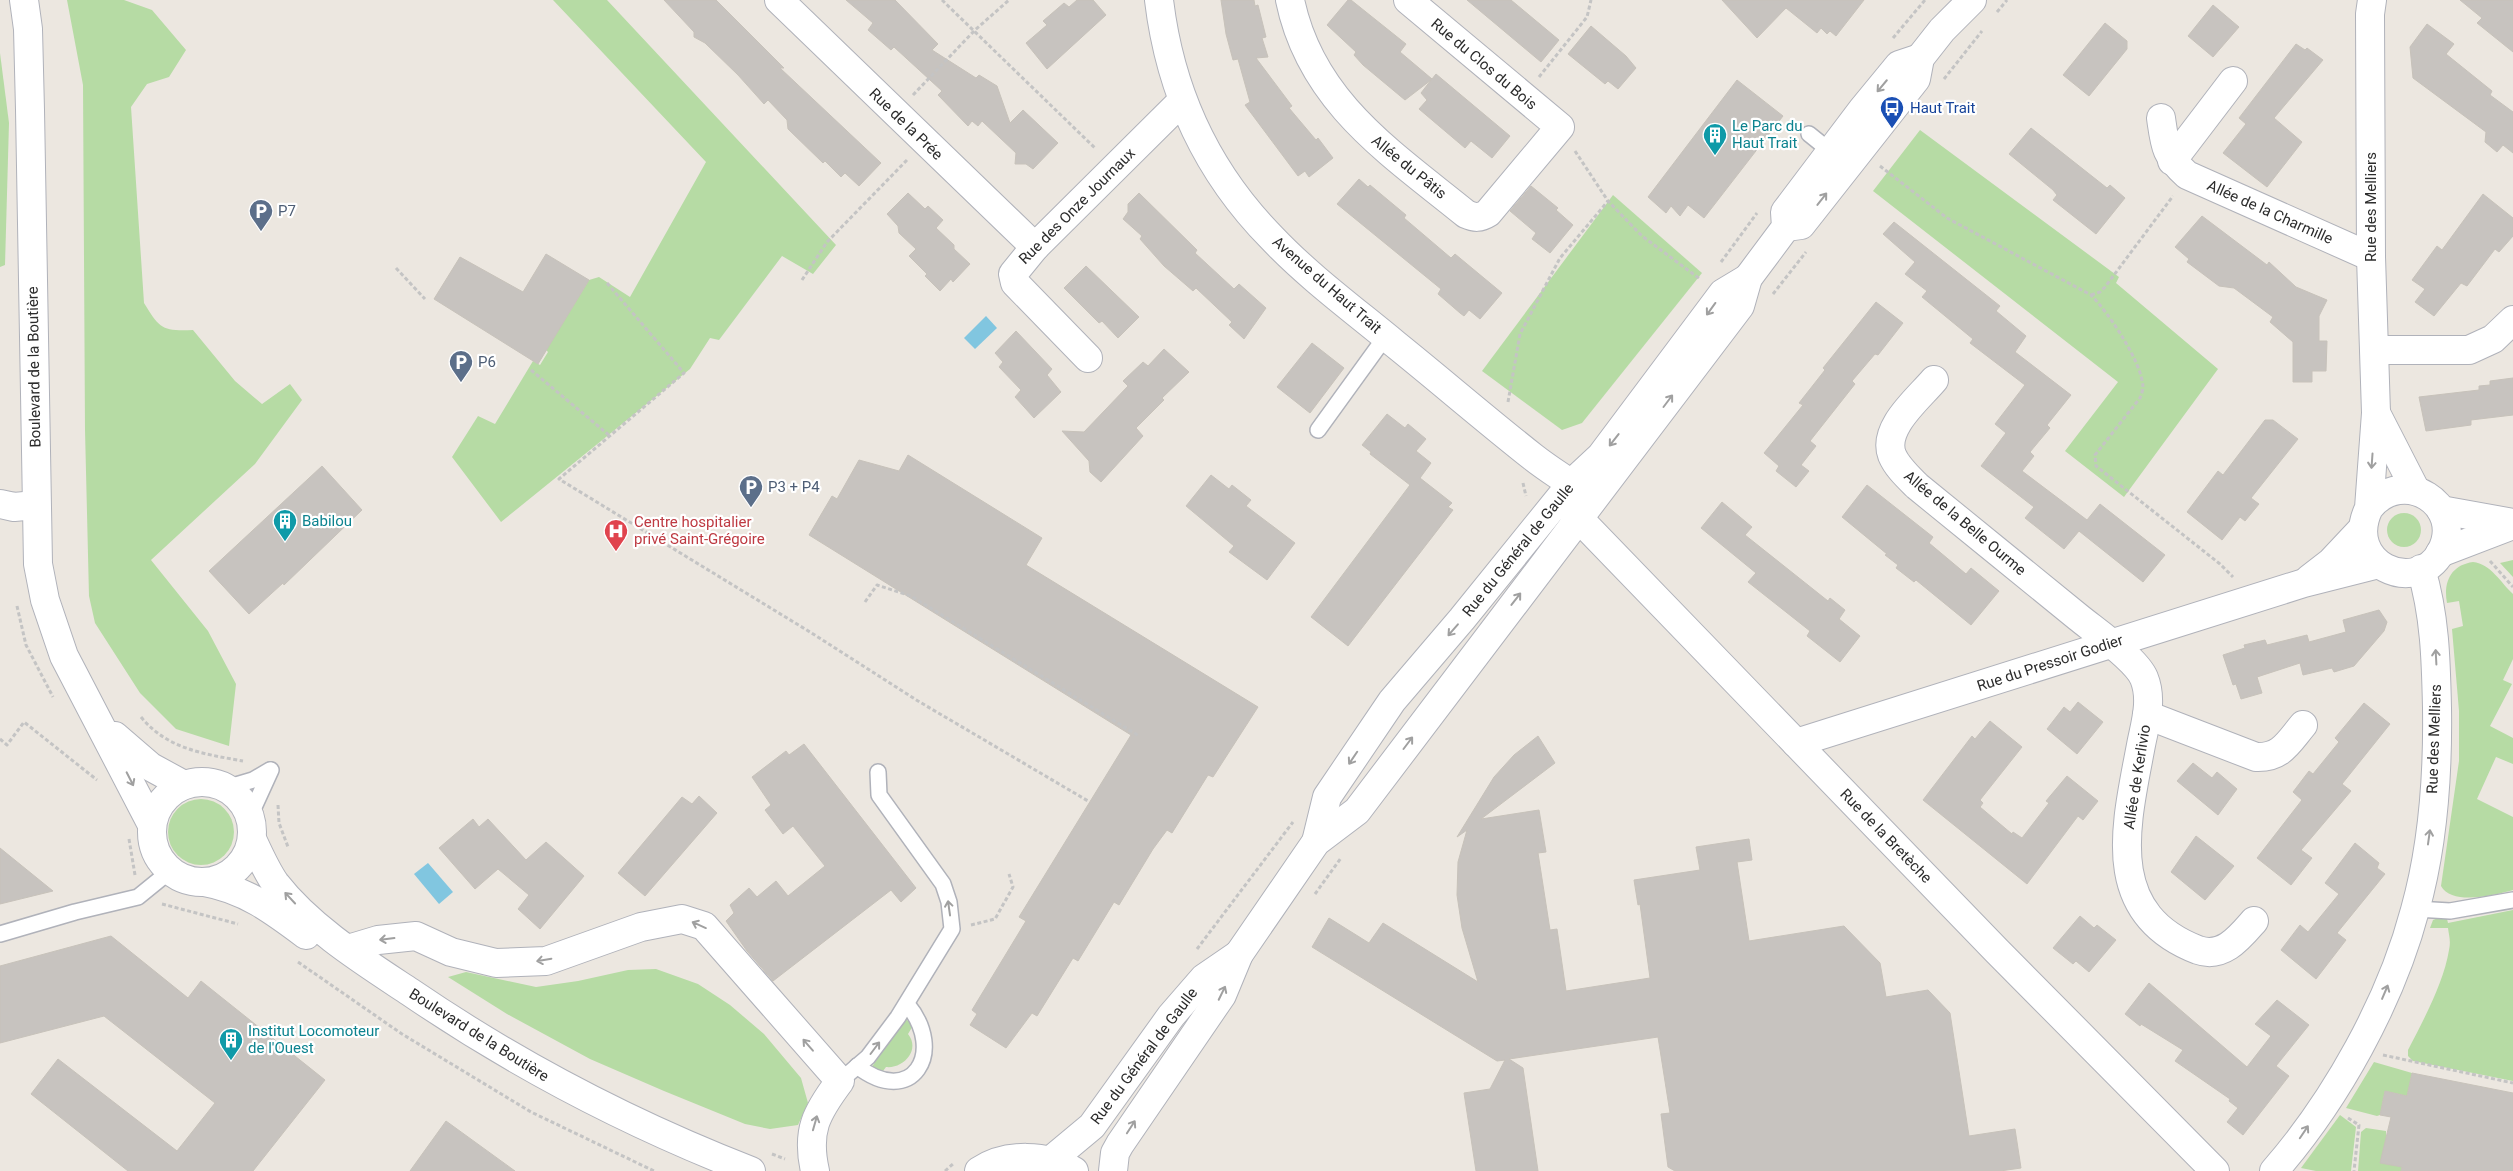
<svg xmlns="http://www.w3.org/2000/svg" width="2513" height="1171" font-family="Roboto,sans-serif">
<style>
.green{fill:#b6dba4}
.water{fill:#81c6e0}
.building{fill:#c7c3bf;stroke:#c7c2ba}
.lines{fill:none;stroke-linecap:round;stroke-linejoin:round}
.service-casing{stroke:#b0b2ba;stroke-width:18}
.minor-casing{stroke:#b0b2ba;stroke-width:30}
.tertiary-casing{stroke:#b0b2ba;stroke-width:30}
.secondary-casing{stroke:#b0b2ba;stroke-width:30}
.path{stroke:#c4c4c4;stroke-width:3;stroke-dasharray:4 2.5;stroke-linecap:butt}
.service{stroke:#fff;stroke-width:15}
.minor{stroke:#fff;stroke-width:28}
.tertiary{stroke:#fff;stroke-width:28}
.secondary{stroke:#fff;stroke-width:28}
.oneway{stroke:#a0a0a0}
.labels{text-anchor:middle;stroke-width:4.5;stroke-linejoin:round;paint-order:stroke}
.street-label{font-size:15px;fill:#2c2c2c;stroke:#fff}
.transit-label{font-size:15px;fill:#164399;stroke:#fff;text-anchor:start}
.culture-label{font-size:15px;fill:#0d838f;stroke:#fff;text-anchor:start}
.service-label{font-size:15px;fill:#4e5e75;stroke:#fff;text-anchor:start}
.health-label{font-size:15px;fill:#be3a42;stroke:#fff;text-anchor:start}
</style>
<rect width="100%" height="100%" fill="#ece7e0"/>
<g class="green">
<path d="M67,0h57l28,10 34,40 -17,27 -22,7 -16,23 13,196c16,26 18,28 49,27l42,51 27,23 28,-20 12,16 -47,64 -104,96 57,71 28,53 -7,62 -53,-17 -36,-36 -45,-70 -6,-27 -4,-166 -2,-345z"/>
<path d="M553,0h54l229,245 -23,29 -31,-18 -63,84 -9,-2 -20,31 -189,153 -49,-65 26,-41 17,8 38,-63 7,4 8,-13 -2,-2 43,-70 10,-3 31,20 76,-135z"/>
<path d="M0,53l9,70 -4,142 -5,2z"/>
<path d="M1920,130l199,147 -3,6 102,86 -94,128 -59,-46 53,-69 -245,-191z"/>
<path d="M1613,195l89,78 -120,150 -20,7 -80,-59z"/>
<circle cx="2404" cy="530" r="17"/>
<path d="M2513,560v17l-13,-14z"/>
<path d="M2473,562c18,2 28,21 40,32v65l-10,21 9,4 -22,42 23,12v26l-17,-7 -19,42 36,18v73c-18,5 -61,16 -72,-4l18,-125v-50l-7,-82 11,-3 -4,-25 -12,2c-4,-21 4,-38 26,-41z"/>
<circle cx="201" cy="832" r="33"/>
<path d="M2513,910v171l-100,-20 -5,-5v-6c15,-29 36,-68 41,-100 2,-9 0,-14 -1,-22h-18l3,-8 13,-5 2,8z"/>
<path d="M656,969l42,15 32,21 34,29 37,44 7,25 -10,22 -28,4 -25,-5 -81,-33 -74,-32 -83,-45 -59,-37 18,-5 70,15 42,-6 50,-11z"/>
<path d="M905,1019l9,5 -6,10c13,16 -5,35 -22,33l-6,8 -9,-7z"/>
<path d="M2374,1062l38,11 -5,23 -22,-5 -5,24 -3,1 -31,-8z"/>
<path d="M2340,1115l16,12 -5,44h-35l-15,-3z"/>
<path d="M2366,1128l20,3v9l16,27 -1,4h-43l3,-39z"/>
</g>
<g class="water">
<path d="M986,316l11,12 -22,21 -11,-11z"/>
<path d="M428,863l25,29 -14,12 -25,-30z"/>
</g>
<g class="building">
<path d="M664,0h52l68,68h-4l101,95 -22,23 -14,-13 -4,4 -16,-16 -2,2 -35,-34 -1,-9 -19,-20 -4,4 -26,-29 -33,-32 -11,-6v-5z"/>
<path d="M846,0h49l43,44 -6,6 44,28 3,-3 18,11 13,37 13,-13 35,33 -25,26 -7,-5h-11l1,-11 -34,-32 -4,5 -6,-5 -4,5 -30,-31 4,-4 -48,-44 -3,3 -23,-20 5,-7z"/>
<path d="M1077,0h16l13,15 -59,54 -21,-26 21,-18 -4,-4 21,-18 5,4z"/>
<path d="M1221,0h33l1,6 3,-1 8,32 -4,1 6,19 -12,1 36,48 -3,2 27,32 2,-2 15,20 -24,19 -4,-6 -7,5 -53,-71 5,-3 -12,-43 -5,1 -7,-26z"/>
<path d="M1348,0h3l55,44 -6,8 32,27 4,-5 74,62 -18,22 -21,-17 -6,7 -46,-39 8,-9 -6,-7 10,-13 -26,20 -42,-35 -9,-10 2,-3 -29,-27z"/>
<path d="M1467,0h44l48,40 -18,22z"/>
<path d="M1722,0h142l-28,36 -6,-5 -3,3 -6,-6 -4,5 -31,-25 -29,30z"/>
<path d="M2460,0h53v52l-36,-29 5,-5z"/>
<path d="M2213,5l26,22 -26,30 -25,-21z"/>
<path d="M2105,23l22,18v8l-38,47 -26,-21z"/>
<path d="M2427,24l27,20 -8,10 46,37 -2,4 23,17v41l-10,-8 -6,7 -12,-10 1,-10 -73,-54 -3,-31z"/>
<path d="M1591,26l35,30 10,12 -18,21 -10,-8 -3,3 -37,-30z"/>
<path d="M2296,44l9,6 2,-2 16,12 -49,58 28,24 -35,45 -44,-34 23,-29 -7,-6z"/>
<path d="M1737,80l46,36 -79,102 -16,-13 -8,11 -9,-10 -5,7 -18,-16z"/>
<path d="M2031,128l76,60 3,-3 15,13 -29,36 -43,-34 4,-5 -4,-5 -44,-36z"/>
<path d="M1359,179l9,8 2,-2 36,30 -2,3 47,40 4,-4 47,39 -22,26 -11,-9 -5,6 -4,-3 -22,-19 3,-5 -104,-85z"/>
<path d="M1531,186l27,22 -2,2 17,15 -23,28 -18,-14 4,-6 -26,-22z"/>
<path d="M908,193l17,16 3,-3 15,14 -7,8 18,17v4l16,15 -17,18 -2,-3 -11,12 -15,-15 2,-2 -18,-18 7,-7 -17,-16 -1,-7 -11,-12z"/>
<path d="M1139,193l58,57 -2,3 39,36 5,-5 27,24 -22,31 -15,-14 3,-3 -36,-34 -3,3 -29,-25 -24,-27 2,-3 -19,-17 5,-7v-8z"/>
<path d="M2483,194l30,24v18l-14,16 -4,-3 -28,37 -6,-3 -27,33 -19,-14 10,-13 -13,-9 25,-34 5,4z"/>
<path d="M2202,216l65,49 2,-3 27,25 31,13 -8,16v25h8l-1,30h-14v11h-19v-40l-23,-20 3,-5 -39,-29 -15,-2 -32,-24 2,-3 -14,-12z"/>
<path d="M1894,222l106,84 -4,5 30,25 -11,16 56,43 -24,30 3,3 -20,24 4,4 -12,15 65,49 13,-16 65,51 -22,27 -64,-51 -15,18 -39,-31 9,-11 -53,-41 25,-33 -11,-9 30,-39 -55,-42 3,-4 -51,-42 5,-6 -22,-17 10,-12 -32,-28z"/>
<path d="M546,254l43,26 -51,84 -104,-65 26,-42 63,35z"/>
<path d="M1086,266l53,51 -21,21 -16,-17 -3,2 -35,-35z"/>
<path d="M1876,302l27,21 -25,32 -3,-1 -23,27 3,3 -45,57 6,5 -15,19 8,6 -13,16 -20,-16 3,-5 -15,-13 39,-48 -4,-2 26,-33 -2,-2z"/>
<path d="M1016,331l36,38 -5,6 14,17 -27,26 -19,-21 6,-7 -22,-23 4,-5 -8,-9z"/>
<path d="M1312,343l32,25 -34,45 -33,-26z"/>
<path d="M1164,349l25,23 -27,26 2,2 -28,28 7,8 -42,46 -11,-10 -1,-11 -27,-30 22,1 44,-46 -5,-5 20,-19 5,4z"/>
<path d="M2513,378v37l-42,5v5l-45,6 -7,-34 60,-7v-4l11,-1v-4z"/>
<path d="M1387,414l18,14 3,-4 18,15 -10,12 15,12 -11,15 32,25 -4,4 5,3 -105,136 -37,-29 99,-132 -40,-31 1,-2 -9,-7z"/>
<path d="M2265,420h8l25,19 -47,59 8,6 -14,17 -5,-4 -18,23 -35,-28 31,-41 5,4z"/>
<path d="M908,455l134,83 -16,27 232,142 -45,70 -5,-2 -36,58 -5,-3 -14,19 -34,56 -5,-3 -36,59 -5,-3 -36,58 -5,-3 -26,35 -36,-23 7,-11 -5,-4 54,-89 -7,-4 112,-182 -322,-200 23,-39 5,3 22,-39 40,11z"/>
<path d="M322,466l40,44 -78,75 -1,-2 -34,31 -40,-43z"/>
<path d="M1211,475l18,14 3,-4 19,15 -5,6 49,37 -28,37 -38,-28 5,-6 -48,-40z"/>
<path d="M1867,485l66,52 -4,6 37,31 5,-6 28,23 -28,34 -55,-45 -2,2 -18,-14 2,-3 -13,-10 2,-1 -45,-37z"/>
<path d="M1722,502l30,25 -7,8 83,66 2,-3 15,12 -6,9 21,17 -20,26 -33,-26 3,-5 -62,-49 8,-9 -55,-45z"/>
<path d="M2379,610l8,12 -3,9 -30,35 -20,6 -2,-4 -29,7 -3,-12 -43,14 5,16 -21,6 -5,-15 -3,1 -10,-30 22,-7 -1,-3 21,-5 2,5 40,-10 2,7 37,-10 -3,-12z"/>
<path d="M2078,702l25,20 -26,32 -30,-25 17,-22 6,5z"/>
<path d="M2364,703l26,21 -48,60 9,7 -50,59 11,8 -21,27 -34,-27 45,-58 -9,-8 16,-21 4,3 26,-32 -4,-4z"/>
<path d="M1990,721l32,26 -42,53 3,3 -3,4 32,27 1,-2 9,6 27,-35 -3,-2 21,-25 31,25 -15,19 -5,-4 -51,68 -104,-84 49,-64 3,3z"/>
<path d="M1538,736l17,27 -74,56 58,-9 7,42 -8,1 12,77 7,-1 9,62 84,-13 -10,-74 -2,1 -4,-25 66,-10 -4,-23 53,-8 3,21 -15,2 12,79 95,-15 36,37 6,34 42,-7 22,23 19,123 46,-7 6,39 -21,3h-325l-7,-4 -7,-53 9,-1 -12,-76 -149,22 14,9 15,103h-62l-12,-78 26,-4 15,-29 -8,1 -185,-114 17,-29 40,25 14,-20 95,59 -16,-54 -5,-33 1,-33 9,-32 -10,7 37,-60 20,-22z"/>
<path d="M804,744l112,144 -15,14 -10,-12 -118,91 -26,-30 -21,-30 8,-8 -4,-8 19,-17 8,9 19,-16 12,15 37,-30 -32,-40 -10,8 -18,-24 6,-5 -19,-28 34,-26 3,4z"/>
<path d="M2193,763l19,15 5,-6 20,17 -19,26 -41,-34z"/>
<path d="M699,796l18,17 -72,83 -27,-23 64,-76 10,7z"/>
<path d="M473,819l6,8 9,-8 38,41 20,-18 38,34 -44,53 -22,-20 11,-14 -31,-26 -23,20 -36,-41z"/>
<path d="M2196,836l38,30 -29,34 -34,-28z"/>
<path d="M2355,843l24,20 -2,5 8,6 -48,59 9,7 -30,39 -35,-29 19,-25 8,7 31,-38 -14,-11z"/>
<path d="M0,848l53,43 -53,13z"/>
<path d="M2080,916l14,12 3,-3 19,15 -27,32 -13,-11 -3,3 -20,-16z"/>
<path d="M111,936l77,62 13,-17 124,99 -72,91h-125l-97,-77 27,-35 119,92 38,-48 -111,-87 -104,27v-77z"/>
<path d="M2149,983l98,84 24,-31 -16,-12 22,-24 32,25 -33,41 13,10 -46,59 -16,-13 11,-14 -9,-7 1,-2 -55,-38 8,-11 -42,-26 -1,2 -15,-12z"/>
<path d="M2412,1073l101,20v78h-112l1,-4 -22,-4 11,-46 -11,-2 5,-24 22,5z"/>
<path d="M446,1121l69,50h-105z"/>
</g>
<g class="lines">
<g class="service-casing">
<g id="service">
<path d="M1809,134l26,21"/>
<path d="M1318,430l68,-94"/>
<path d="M226,788l27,-8 17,-10"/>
<path d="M250,816l21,-46"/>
<path d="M2416,909l34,2 63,-11"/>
<path d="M0,934l75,-22 63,-15 32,-26"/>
<path d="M857,1066c55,43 90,-14 50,-62"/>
<path d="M840,1081l28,-24 30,-40 54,-88 -3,-27 -6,-18 -64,-89 -1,-23"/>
</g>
</g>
<g class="minor-casing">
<g id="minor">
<path d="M779,0l256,247"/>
<path d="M1290,0c21,102 101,153 176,214 9,4 14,4 22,-1l72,-86 -152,-127"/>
<path d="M2161,118c4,28 4,37 26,57l184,82"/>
<path d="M2172,161l61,-80"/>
<path d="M2375,350h94l24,-11 20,-19"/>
<path d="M1088,358l-73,-75 -2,-9 22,-27 147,-146"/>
<path d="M1934,380c-16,19 -52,48 -42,75 5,12 16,22 25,31 54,44 107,87 161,131 17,14 58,42 66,61 9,22 1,46 -3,67 -15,80 -39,168 57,205 25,9 42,-13 56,-29"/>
<path d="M2376,413l40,78"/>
<path d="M1562,501l435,450 218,220"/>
<path d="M0,504l14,3 22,-2"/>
<path d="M2369,508c34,-43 97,-3 72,44 -25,45 -99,12 -72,-44l7,-95 -5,-156 -1,-243 2,-14"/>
<path d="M2441,510l72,13"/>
<path d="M2440,553l73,-28"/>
<path d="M2309,579l22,-17 31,-33"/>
<path d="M2147,715l109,42c25,1 32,-14 47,-32"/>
<path d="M1796,743l508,-160 75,-19"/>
<path d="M348,949l30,-9 38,-4 35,16 45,11 50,-2 95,-34 41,-8 22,7 136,155c-24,32 -34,50 -25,90"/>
<path d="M2274,1171c62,-71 117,-170 141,-261 18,-64 23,-136 22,-202 -1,-47 -2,-93 -16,-139"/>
</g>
</g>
<g class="tertiary-casing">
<g id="tertiary">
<path d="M24,0l4,29 2,81 8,454 7,36 19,56 88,169"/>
<path d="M1159,0c11,92 48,172 113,238 37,39 82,72 123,106 46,37 91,76 138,113 19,15 39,26 58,42"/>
<path d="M115,736l36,31 33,18"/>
<circle cx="202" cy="832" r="50"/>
<path d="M252,839c7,15 14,31 23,44 35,45 88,78 135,109 107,73 220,132 341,179"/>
<path d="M204,882c41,7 70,29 102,53"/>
</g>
</g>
<g class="secondary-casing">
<g id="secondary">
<path d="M1786,227l15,-2 115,-146 4,-21 22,-28 30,-30"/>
<path d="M1316,842l11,-45 65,-96 70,-82 110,-136 29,-27 122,-163 25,-15"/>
<path d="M1050,1161l42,-35 79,-110 33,-38 35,-24"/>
<path d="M979,1171c27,-18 68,-17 95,0"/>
<path d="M1113,1171l2,-18 5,-9 102,-149 17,-41 77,-112 41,-31 383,-505 8,-28 38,-51 -1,-15 77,-102 37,-45 21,-7"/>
</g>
</g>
<g class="path">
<path d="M942,0l154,149"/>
<path d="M1997,12l10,-12"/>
<path d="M1893,38l32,-38"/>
<path d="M1539,77l48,-60 4,-17"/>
<path d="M1944,79l38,-48"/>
<path d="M913,95l62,-65 34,-30"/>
<path d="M1575,151l33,50 34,35 58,43"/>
<path d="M1880,166l67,52 144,77c17,17 51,67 52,92 0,3 -2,8 -3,11l-45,57 1,11 124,98 13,13"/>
<path d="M1721,262l36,-49"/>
<path d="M396,268l29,31"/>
<path d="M802,280l25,-38 80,-82"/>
<path d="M607,283l77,90 -125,106 251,153 108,69 170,100"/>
<path d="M1773,294l33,-42"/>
<path d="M2091,295l9,-3 5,-5 68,-91"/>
<path d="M531,370l79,66"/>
<path d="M1508,402l12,-68 40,-76 48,-57"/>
<path d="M1523,483l3,13"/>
<path d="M2490,561l23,26"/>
<path d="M865,602l12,-17 34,11 228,140"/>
<path d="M17,606l9,39 27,52"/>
<path d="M141,717c26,32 63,37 102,44"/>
<path d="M0,739l7,6 17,-23 73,58"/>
<path d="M278,805l1,18 9,24"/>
<path d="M129,839l6,36"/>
<path d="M1315,894l26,-36"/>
<path d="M162,904l76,20"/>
<path d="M971,925l24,-6 18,-32 -4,-13"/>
<path d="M1197,949l96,-127"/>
<path d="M298,962l104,72 129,78 123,59"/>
<path d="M2383,1055l130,28"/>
<path d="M2348,1118l11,7 -5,46"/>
<path d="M772,1154l13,5"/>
<path d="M945,1171l9,-8"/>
</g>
<use href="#service" class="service"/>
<use href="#minor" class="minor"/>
<use href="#tertiary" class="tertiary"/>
<use href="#secondary" class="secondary"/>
</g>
<defs><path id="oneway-shaft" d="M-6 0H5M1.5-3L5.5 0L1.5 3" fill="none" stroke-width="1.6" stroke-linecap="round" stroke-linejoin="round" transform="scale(1.25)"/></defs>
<g class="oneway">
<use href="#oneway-shaft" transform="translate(1882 86) rotate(130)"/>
<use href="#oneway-shaft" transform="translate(1822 199) rotate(-52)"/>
<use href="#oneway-shaft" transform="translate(1711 309) rotate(126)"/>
<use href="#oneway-shaft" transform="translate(1668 401) rotate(-53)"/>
<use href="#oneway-shaft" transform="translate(1614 440) rotate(128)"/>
<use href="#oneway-shaft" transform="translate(2372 461) rotate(94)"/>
<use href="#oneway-shaft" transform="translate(1516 599) rotate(-52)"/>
<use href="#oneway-shaft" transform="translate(1453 630) rotate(131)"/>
<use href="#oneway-shaft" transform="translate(2436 657) rotate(-93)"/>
<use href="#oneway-shaft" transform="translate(1408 743) rotate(-53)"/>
<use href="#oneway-shaft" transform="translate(1353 758) rotate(124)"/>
<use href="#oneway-shaft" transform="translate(130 779) rotate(63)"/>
<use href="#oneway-shaft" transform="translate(2429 837) rotate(-82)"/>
<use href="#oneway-shaft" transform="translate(290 898) rotate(-133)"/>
<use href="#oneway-shaft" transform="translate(949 908) rotate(-98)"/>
<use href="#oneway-shaft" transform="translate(699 925) rotate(-156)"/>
<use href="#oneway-shaft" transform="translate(387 939) rotate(173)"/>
<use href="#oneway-shaft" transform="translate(544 960) rotate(170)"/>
<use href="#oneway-shaft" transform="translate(2385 992) rotate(-67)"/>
<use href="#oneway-shaft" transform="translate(1222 993) rotate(-64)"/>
<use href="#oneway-shaft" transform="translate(808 1045) rotate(-131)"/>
<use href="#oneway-shaft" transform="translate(875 1048) rotate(-53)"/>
<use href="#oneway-shaft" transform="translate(815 1123) rotate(-74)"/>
<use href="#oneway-shaft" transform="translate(1131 1127) rotate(-57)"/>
<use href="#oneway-shaft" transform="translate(2304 1132) rotate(-56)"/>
</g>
<defs>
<g id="bus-pin" transform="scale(1.25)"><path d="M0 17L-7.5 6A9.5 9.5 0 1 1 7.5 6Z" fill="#1a4fb4" stroke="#fff"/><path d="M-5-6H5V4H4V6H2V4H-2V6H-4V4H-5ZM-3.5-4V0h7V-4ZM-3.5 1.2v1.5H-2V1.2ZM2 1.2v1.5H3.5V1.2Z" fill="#fff"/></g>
<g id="building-pin" transform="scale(1.25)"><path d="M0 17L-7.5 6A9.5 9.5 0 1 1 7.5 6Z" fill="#0f9aa8" stroke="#fff"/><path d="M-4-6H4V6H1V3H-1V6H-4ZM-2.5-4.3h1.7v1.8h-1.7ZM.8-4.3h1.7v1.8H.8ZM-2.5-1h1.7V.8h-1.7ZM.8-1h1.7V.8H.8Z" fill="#fff"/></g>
<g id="parking-pin" transform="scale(1.25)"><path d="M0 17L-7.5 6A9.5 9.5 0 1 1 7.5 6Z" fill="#5c6f8a" stroke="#fff"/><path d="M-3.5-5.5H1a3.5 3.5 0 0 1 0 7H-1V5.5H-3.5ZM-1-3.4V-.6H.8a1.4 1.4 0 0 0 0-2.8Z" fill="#fff"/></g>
<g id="hospital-pin" transform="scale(1.25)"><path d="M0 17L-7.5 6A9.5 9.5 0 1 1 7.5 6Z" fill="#e0444e" stroke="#fff"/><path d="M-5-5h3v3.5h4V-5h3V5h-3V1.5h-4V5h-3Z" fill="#fff"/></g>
</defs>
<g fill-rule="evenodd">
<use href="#bus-pin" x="1892" y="108"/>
<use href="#building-pin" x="1715" y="135"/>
<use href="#parking-pin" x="261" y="211"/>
<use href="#parking-pin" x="461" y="362"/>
<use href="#parking-pin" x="751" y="487"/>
<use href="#building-pin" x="285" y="521"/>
<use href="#hospital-pin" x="616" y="531"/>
<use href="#building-pin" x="231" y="1040"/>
</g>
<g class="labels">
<g class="street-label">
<text transform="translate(1484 64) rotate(40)" y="5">Rue du Clos du Bois</text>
<text transform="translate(906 124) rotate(44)" y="5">Rue de la Prée</text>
<text transform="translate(1409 167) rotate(39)" y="5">Allée du Pâtis</text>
<text transform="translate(1077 206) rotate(-45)" y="5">Rue des Onze Journaux</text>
<text transform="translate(2371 207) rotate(-90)" y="5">Rue des Melliers</text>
<text transform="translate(2270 212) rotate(24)" y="5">Allée de la Charmille</text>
<text transform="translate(1327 285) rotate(41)" y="5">Avenue du Haut Trait</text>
<text transform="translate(34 367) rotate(-91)" y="5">Boulevard de la Boutière</text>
<text transform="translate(1965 523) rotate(40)" y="5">Allée de la Belle Ourme</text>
<text transform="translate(1518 550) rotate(-51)" y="5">Rue du Général de Gaulle</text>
<text transform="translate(2050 663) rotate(-18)" y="5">Rue du Pressoir Godier</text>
<text transform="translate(2434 739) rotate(-88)" y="5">Rue des Melliers</text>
<text transform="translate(2137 777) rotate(-81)" y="5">Allée de Kerlivio</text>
<text transform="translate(1886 836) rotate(46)" y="5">Rue de la Bretèche</text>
<text transform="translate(479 1035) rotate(32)" y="5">Boulevard de la Boutière</text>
<text transform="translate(1144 1056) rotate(-53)" y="5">Rue du Général de Gaulle</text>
</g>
<g class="transit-label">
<text x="1910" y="113">Haut Trait</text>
</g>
<g class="culture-label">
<text x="1732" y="131">Le Parc du<tspan x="1732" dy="17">Haut Trait</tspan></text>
<text x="302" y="526">Babilou</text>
<text x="248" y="1036">Institut Locomoteur<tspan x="248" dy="17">de l'Ouest</tspan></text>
</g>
<g class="service-label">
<text x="278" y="216">P7</text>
<text x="478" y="367">P6</text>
<text x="768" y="492">P3 + P4</text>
</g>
<g class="health-label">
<text x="634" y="527">Centre hospitalier<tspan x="634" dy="17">privé Saint-Grégoire</tspan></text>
</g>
</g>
</svg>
